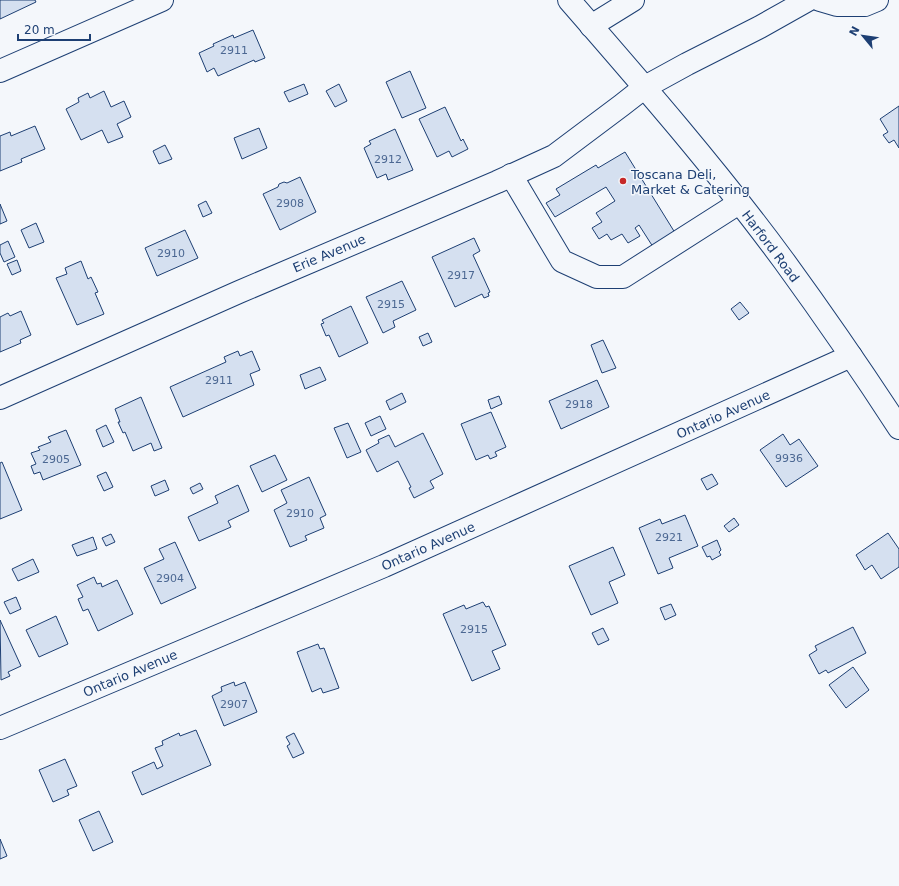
<svg xmlns="http://www.w3.org/2000/svg" width="899" height="886" font-family="'DejaVu Sans',sans-serif">
<style>
.building{fill:#d5e0f0;stroke:#1d3f73}
.lines{fill:none;stroke-linecap:round;stroke-linejoin:round}
.minor-casing{stroke:#1d3f73;stroke-width:24}
.major-casing{stroke:#1d3f73;stroke-width:24}
.minor{stroke:#f4f7fb;stroke-width:22}
.major{stroke:#f4f7fb;stroke-width:22}
.poi-dot{fill:#c62828;stroke:#f4f7fb;stroke-width:1.5}
.labels{text-anchor:middle;stroke-width:3;stroke-linejoin:round;paint-order:stroke}
.number-label{font-size:11px;fill:#4b6792}
.poi-label{font-size:13px;fill:#1d3f73;stroke:#f4f7fb;text-anchor:start}
.street-label{font-size:13px;fill:#1d3f73;stroke:#f4f7fb}
</style>
<rect width="100%" height="100%" fill="#f4f7fb"/>
<g class="building">
<path d="M0,0h35l1,2 -36,17z"/>
<path d="M253,30l12,28 -10,4 -1,-2 -36,16 -4,-8 -7,4 -8,-19 15,-7 -1,-2 20,-9 1,3z"/>
<path d="M410,71l16,37 -24,10 -16,-36z"/>
<path d="M304,84l4,10 -19,8 -5,-10z"/>
<path d="M339,84l8,17 -12,6 -9,-16z"/>
<path d="M104,91l7,16 13,-6 7,16 -14,7 6,13 -15,6 -6,-13 -21,10 -15,-31 13,-7 -1,-4 10,-5 2,5z"/>
<path d="M899,106v42l-5,-8 -5,3 -6,-8 5,-3 -8,-13z"/>
<path d="M445,107l16,34 2,-2 5,10 -16,8 -3,-6 -12,6 -18,-38z"/>
<path d="M35,126l10,23 -24,10 1,3 -22,9v-35l10,-4 1,4z"/>
<path d="M259,128l8,20 -25,11 -8,-21z"/>
<path d="M395,129l18,41 -25,10 -2,-6 -9,4 -13,-30 7,-4 -2,-3z"/>
<path d="M165,145l7,14 -13,5 -6,-13z"/>
<path d="M625,152l52,84 -22,14 -16,-25 -4,3 5,8 -12,7 -6,-9 -11,6 -4,-6 -8,5 -7,-11 10,-6 -6,-9 19,-12 -9,-14 -51,30 -9,-14 14,-8 -4,-6 40,-24 2,3z"/>
<path d="M300,177l16,35 -36,18 -17,-36 15,-7 1,-3 5,-2 3,1z"/>
<path d="M206,201l6,12 -9,4 -5,-12z"/>
<path d="M0,204l7,17 -7,3z"/>
<path d="M36,223l8,19 -15,6 -8,-18z"/>
<path d="M185,230l13,28 -41,18 -12,-28z"/>
<path d="M474,238l6,13 -7,4 17,37 -2,1 1,3 -5,2 -2,-4 -27,13 -23,-50z"/>
<path d="M8,241l7,16 -11,5 -4,-9v-8z"/>
<path d="M17,260l4,11 -9,4 -5,-11z"/>
<path d="M81,261l7,18 3,-2 7,15 -3,1 9,21 -27,11 -21,-47 11,-4 -2,-6z"/>
<path d="M402,281l14,29 -23,11 2,6 -12,6 -17,-36z"/>
<path d="M740,302l9,11 -10,7 -8,-11z"/>
<path d="M351,306l17,37 -29,14 -10,-22 -3,1 -5,-12 3,-1 -2,-3z"/>
<path d="M21,311l10,24 -11,5 1,3 -21,9v-35l8,-4 2,3z"/>
<path d="M428,333l4,9 -9,4 -4,-9z"/>
<path d="M603,340l13,28 -14,5 -11,-28z"/>
<path d="M238,351l2,5 12,-5 8,19 -10,4 4,11 -71,32 -13,-30 56,-25 -2,-5z"/>
<path d="M320,367l6,13 -21,9 -5,-14z"/>
<path d="M597,380l12,27 -48,22 -12,-28z"/>
<path d="M402,393l4,9 -16,8 -4,-9z"/>
<path d="M499,396l3,8 -11,5 -3,-9z"/>
<path d="M141,397l21,51 -8,3 -3,-8 -18,8 -8,-19 -2,1 -5,-11h2l-5,-13z"/>
<path d="M491,412l15,35 -11,5 2,4 -7,3 -2,-4 -12,5 -15,-36z"/>
<path d="M380,416l6,13 -15,7 -6,-13z"/>
<path d="M348,423l13,29 -14,6 -13,-30z"/>
<path d="M106,425l8,17 -11,5 -7,-17z"/>
<path d="M66,430l15,35 -38,15 -3,-8 -6,2 -3,-8 5,-2 -5,-11 9,-3 -2,-3 13,-5 -3,-5z"/>
<path d="M423,433l20,41 -13,7 4,7 -20,10 -5,-10 2,-1 -13,-26 -21,11 -11,-22 13,-7 -1,-3 11,-5 6,12z"/>
<path d="M783,434l7,11 9,-6 19,27 -32,21 -26,-37z"/>
<path d="M275,455l12,25 -25,12 -12,-26z"/>
<path d="M2,462l20,48 -22,9v-56z"/>
<path d="M106,472l7,15 -9,4 -7,-15z"/>
<path d="M712,474l6,10 -11,6 -6,-11z"/>
<path d="M309,477l17,38 -6,3 4,10 -19,8 2,4 -17,7 -16,-37 13,-7 -6,-13z"/>
<path d="M165,480l4,10 -14,6 -4,-10z"/>
<path d="M200,483l3,6 -10,5 -3,-6z"/>
<path d="M238,485l11,26 -21,10 3,6 -32,14 -11,-24 30,-14 -3,-7z"/>
<path d="M685,515l13,31 -29,12 4,10 -15,6 -19,-46 21,-9 2,5z"/>
<path d="M734,518l5,7 -10,7 -5,-6z"/>
<path d="M888,533l11,16v18l-18,12 -9,-14 -7,5 -9,-15z"/>
<path d="M111,534l4,8 -9,4 -4,-8z"/>
<path d="M93,537l4,12 -20,7 -5,-11z"/>
<path d="M717,540l4,10 -2,2 2,3 -9,5 -2,-4 -3,1 -5,-10z"/>
<path d="M175,542l21,46 -35,16 -17,-36 20,-9 -5,-10z"/>
<path d="M613,547l12,28 -16,7 9,21 -27,12 -22,-49z"/>
<path d="M33,559l6,13 -21,9 -6,-12z"/>
<path d="M94,577l3,7 4,-1 1,4 15,-7 16,34 -35,17 -10,-22 -5,2 -5,-12 5,-2 -6,-12z"/>
<path d="M16,597l5,12 -11,5 -6,-12z"/>
<path d="M483,602l3,5 3,-1 17,39 -14,6 8,18 -28,12 -29,-67 21,-9 2,4z"/>
<path d="M671,604l5,11 -11,5 -5,-12z"/>
<path d="M56,616l12,28 -29,13 -13,-27z"/>
<path d="M0,620l21,46 -13,6 2,4 -9,4z"/>
<path d="M853,627l13,26 -38,20 -2,-3 -7,4 -10,-19 8,-5 -2,-4z"/>
<path d="M603,628l6,12 -11,5 -6,-12z"/>
<path d="M318,644l2,5 4,-1 15,40 -16,5 -2,-5 -9,4 -15,-40z"/>
<path d="M853,667l16,23 -23,18 -17,-23z"/>
<path d="M234,682l1,4 10,-4 12,30 -33,14 -12,-30 10,-5 -1,-4z"/>
<path d="M196,730l15,35 -69,30 -10,-23 22,-10 3,7 6,-3 -8,-18 8,-3 -1,-4 17,-8 1,3z"/>
<path d="M294,733l10,20 -11,5 -6,-12 3,-2 -4,-7z"/>
<path d="M65,759l12,27 -10,4 2,5 -16,7 -14,-32z"/>
<path d="M99,811l14,31 -20,9 -14,-31z"/>
<path d="M0,839l7,17 -7,3z"/>
</g>
<g class="lines">
<g class="minor-casing">
<g id="minor">
<path d="M820,0l17,5h28l12,-5"/>
<path d="M591,26l42,-26"/>
<path d="M0,71l162,-71"/>
<path d="M511,175l51,86 35,16h26l116,-74"/>
<path d="M0,398l239,-106 258,-110 57,-26 68,-51 23,-18 42,-23 73,-37 48,-27"/>
<path d="M0,728l384,-162 467,-210"/>
</g>
</g>
<g class="major-casing">
<path id="major" d="M569,0c74,85 148,170 215,261 40,55 78,110 115,167"/>
</g>
<use href="#minor" class="minor"/>
<use href="#major" class="major"/>
</g>
<circle class="poi-dot" cx="623" cy="181" r="4"/>
<g class="labels">
<g class="number-label">
<text x="234" y="54">2911</text>
<text x="388" y="163">2912</text>
<text x="290" y="207">2908</text>
<text x="171" y="257">2910</text>
<text x="461" y="279">2917</text>
<text x="391" y="308">2915</text>
<text x="219" y="384">2911</text>
<text x="579" y="408">2918</text>
<text x="789" y="462">9936</text>
<text x="56" y="463">2905</text>
<text x="300" y="517">2910</text>
<text x="669" y="541">2921</text>
<text x="170" y="582">2904</text>
<text x="474" y="633">2915</text>
<text x="234" y="708">2907</text>
</g>
<g class="poi-label">
<text x="631" y="179">Toscana Deli,<tspan x="631" dy="15">Market &amp; Catering</tspan></text>
</g>
<g class="street-label">
<text transform="translate(771 246) rotate(53)" y="5">Harford Road</text>
<text transform="translate(329 253) rotate(-23)" y="5">Erie Avenue</text>
<text transform="translate(723 414) rotate(-24)" y="5">Ontario Avenue</text>
<text transform="translate(428 546) rotate(-24)" y="5">Ontario Avenue</text>
<text transform="translate(130 673) rotate(-23)" y="5">Ontario Avenue</text>
</g>
</g>
<g transform="translate(863 36) rotate(299)" stroke="#f4f7fb" stroke-width="3" paint-order="stroke">
<path d="M0-3L7 15L0 10L-7 15Z" fill="#1d3f73"/>
<text y="-6" font-size="11" font-weight="bold" text-anchor="middle" fill="#1d3f73">N</text>
</g>
<path d="M18 34v6h72v-6" fill="none" stroke="#1d3f73" stroke-width="2"/>
<text x="24" y="34" font-size="12" fill="#1d3f73" stroke="#f4f7fb" stroke-width="3" paint-order="stroke">20 m</text>
</svg>
